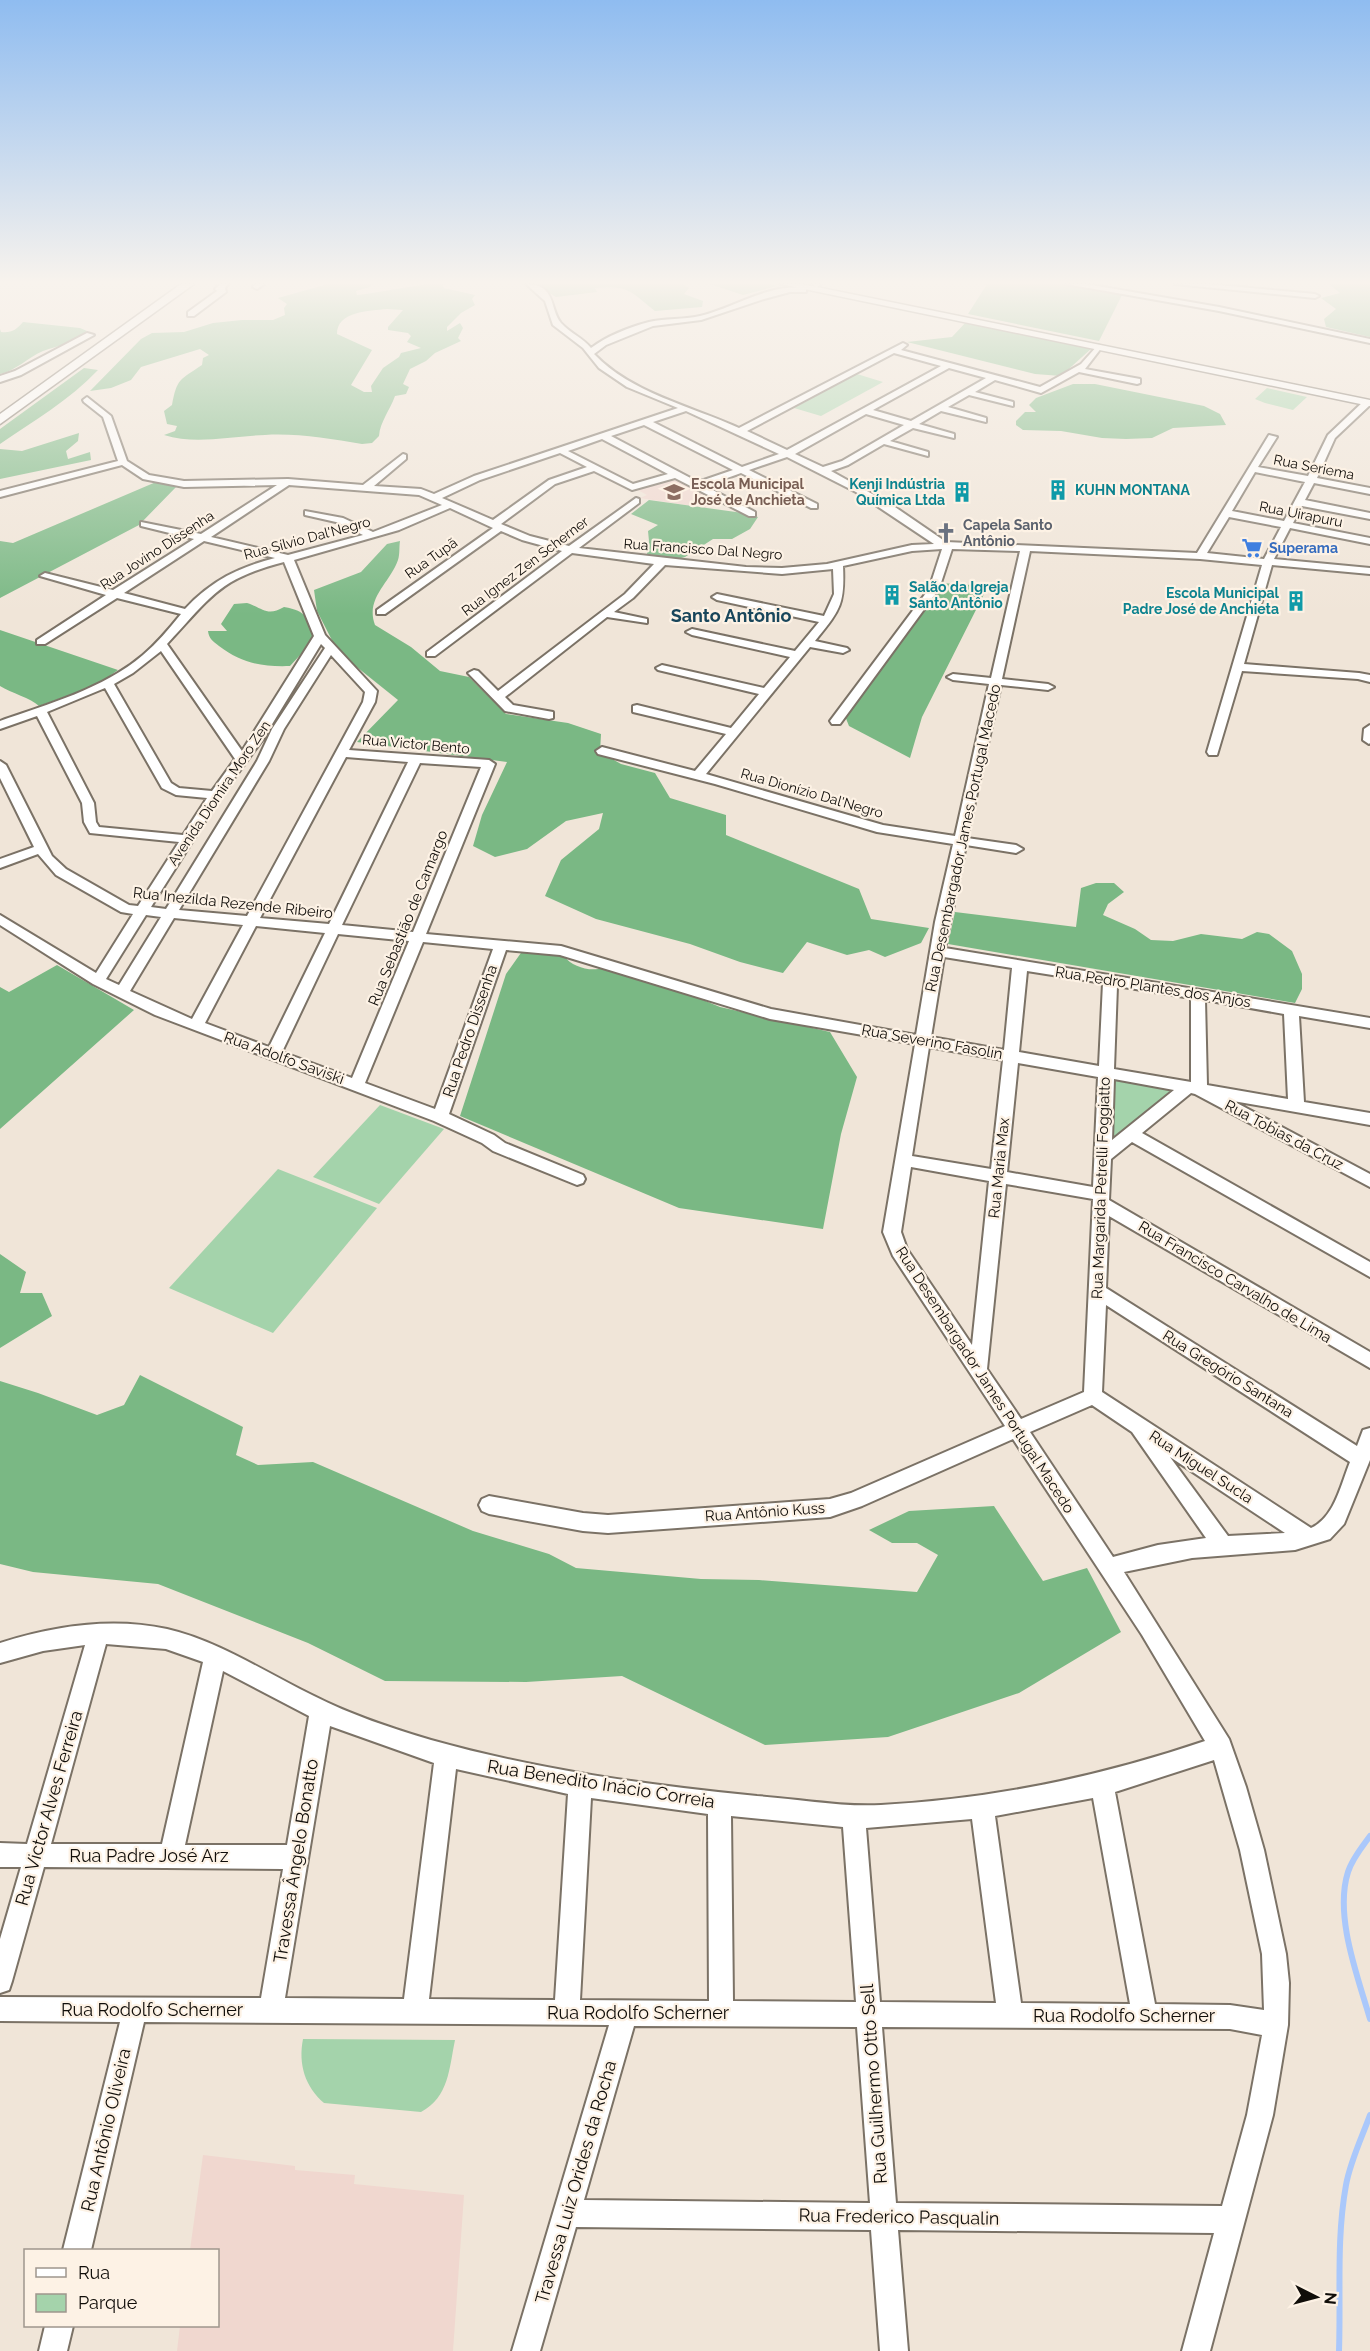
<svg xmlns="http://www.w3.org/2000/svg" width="1370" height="2351" font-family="Raleway,sans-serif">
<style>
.education{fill:#f0d7cf}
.green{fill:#a4d3ab}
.forest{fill:#7ab884;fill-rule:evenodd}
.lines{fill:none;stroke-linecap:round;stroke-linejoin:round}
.stream{stroke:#aac8fb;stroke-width:6}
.minor-casing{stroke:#7b7266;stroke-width:4}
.major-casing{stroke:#7b7266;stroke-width:3}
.highway-casing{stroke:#7b7266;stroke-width:3}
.minor{fill:#fff;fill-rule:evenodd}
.major{fill:#fff;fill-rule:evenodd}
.highway{fill:#fff;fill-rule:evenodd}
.labels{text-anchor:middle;stroke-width:4.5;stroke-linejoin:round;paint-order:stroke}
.far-street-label{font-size:14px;fill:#100d09;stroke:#fdf2e5}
.far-education-label{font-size:14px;font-weight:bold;fill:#785e54;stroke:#fdf2e5;text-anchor:start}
.far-culture-label{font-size:14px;font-weight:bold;fill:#0d838f;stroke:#fdf2e5;text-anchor:end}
.far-worship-label{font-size:14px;font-weight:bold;fill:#5b616d;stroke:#fdf2e5;text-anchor:start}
.far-shop-label{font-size:14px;font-weight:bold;fill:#366cbe;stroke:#fdf2e5;text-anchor:start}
.street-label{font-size:15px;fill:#100d09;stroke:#fdf2e5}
.far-district-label{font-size:18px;font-weight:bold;fill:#19465b;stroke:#fdf2e5}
.near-street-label{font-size:18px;fill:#100d09;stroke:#fdf2e5}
</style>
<rect width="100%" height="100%" fill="#f0e5d8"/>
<g class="education">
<path d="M676,478l45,23 -16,7 -65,-10 7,-3 -9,-5z"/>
<path d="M203,2155l92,11v4l60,5 -1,9 110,11 -11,156h-276l3,-25h38v-76h-28z"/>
</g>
<g class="green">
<path d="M857,374l26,8 -62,34 -27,-8z"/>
<path d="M1267,388l40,9 -14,13 -28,-7 -10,-4z"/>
<path d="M1110,1076l70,12 -75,61z"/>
<path d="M380,1105l64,24 -65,75 -66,-27z"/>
<path d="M278,1169l99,39 -104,125 -104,-45z"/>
<path d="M303,2039l152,1c-6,29 -6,57 -34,72l-97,-9c-19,-16 -26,-39 -21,-64z"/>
</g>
<g class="forest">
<path d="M328,284h44l-2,3 -14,4 1,4c29,-3 56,-11 85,-11l2,4 31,7 -3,4 3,6 -14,8 -14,14v4l13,-8 3,5 -5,10 3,3 -26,12 -9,8 -16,8 -7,15 6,3 -3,7 -11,2c-5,14 -15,26 -16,40l-7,7 -10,1c-32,-5 -65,-11 -97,-9 -34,1 -69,10 -101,0l11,-4 2,-5 -10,-2 -3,-13 8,-6c5,-27 8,-25 30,-40l1,-7 6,-3 -9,-6 -59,18 -10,13 -20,8 -21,3 51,-52 11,-6 32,-1 29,-9 29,-3h31l12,-5 -1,-7 3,-4 -9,-6zM387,309l16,1 -15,17v3l20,3 3,3 -4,6 14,6 -20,5 -2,4 -16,11 -12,18 1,6h-8l-13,-7 21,-35 -35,-16c0,-23 32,-23 50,-25z"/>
<path d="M535,284h148l6,4 -5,6 19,7 -1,6 -47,4c-25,-20 -27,-26 -60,-23l2,4 -41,5z"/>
<path d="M710,284h58l9,2 -34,9z"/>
<path d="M987,284h75l60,11 -23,46 -131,-27z"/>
<path d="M1329,284h41v53l-44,-10 -2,-8 12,-10 -15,-11 19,-5z"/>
<path d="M23,322l57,6 7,3c-13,13 -28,14 -44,20 -16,7 -26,19 -43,23v-45l1,3c11,1 15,-2 22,-10z"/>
<path d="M966,322l126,26 -31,28 -26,-2 -128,-32 45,-5z"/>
<path d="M84,368l14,2c-28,30 -65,51 -98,74v-15z"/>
<path d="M1073,384h22l109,22 16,8 6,11 -53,3 -21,10 -26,1 -24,-1 -41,-7 -38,-1 -7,-5v-4l9,-9h11l-7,-7 7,-7z"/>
<path d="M79,433l-1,8 -12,10 2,8 22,-7 1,8 -91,19v-30l22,2z"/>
<path d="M156,482l21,4 -38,39 -139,73v-57l13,2z"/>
<path d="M649,500l94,13 15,4 -8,12 -18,10h-19l-28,18 -8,2 -30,-5 2,-13 -1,-10 10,-6 -27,-11z"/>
<path d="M400,541c-1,6 0,13 -2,19 -8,23 -33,38 -23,65l36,22 29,24 29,6 37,37 62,9 33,11 -1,18 21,12 34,9 15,25 56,17v20l133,54 12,30 58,9 -8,15 -36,14 -16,-7 -22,5 -40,-13 -24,31 -43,-11 -50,-18 -94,-25 -51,-23 16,-36 38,-31 4,-16 -37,8 -39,28 -32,8 -22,-11 9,-31 25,-53 -150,-20 41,-42 -60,-48 -21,-41 -3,-21 47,-18 26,-28z"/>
<path d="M940,583l48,3 -66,131 -12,41 -61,-32 -4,-10 89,-120z"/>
<path d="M247,603c16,5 20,14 37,4 24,4 23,11 30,33l-24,26c-28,1 -49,-3 -71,-20 -6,-5 -10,-7 -11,-15h19l-6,-7 13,-20z"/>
<path d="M0,630l118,40 -21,15 -58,21c-8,-8 -28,-13 -39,-20z"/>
<path d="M1096,883h18l10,9 -16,12 -5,11 32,14 16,11 22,1 28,-7 41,5 15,-7 12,2 23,17 10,23v15l-7,14 -347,-59 7,-32 121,15 5,-39z"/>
<path d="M523,950l41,6c8,11 26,16 39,12l59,15 58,24 110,25 27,45 -16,57 -18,95 -144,-21 -219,-92 46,-142z"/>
<path d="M57,965l77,45 -134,119v-142l9,5z"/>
<path d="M0,1254l26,18 -6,21h22l10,23 -52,32z"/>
<path d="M140,1375l103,52 -7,28 22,10 55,-3 160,69 76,23 27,14 125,11 58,1 158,12 21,-37 -21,-12h-25l-23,-13 40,-19 85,-5 49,75 44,-13 34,64 -102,61 -131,44 -123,8 -143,-69 -96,6 -141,-1 -77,-38 -150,-59 -125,-12 -33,-8v-183l38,12 59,22 27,-10z"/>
</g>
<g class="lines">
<g class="stream">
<path d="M1370,1836c-8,11 -18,23 -22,36 -14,44 10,105 22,147"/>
<path d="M1339,2351c2,-56 -3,-111 7,-166 4,-23 16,-48 24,-70"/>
</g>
<g class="minor-casing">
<g id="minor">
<path d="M220,284h8l-3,4 1,4 -32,24h-6v-4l29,-21 -2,-2z"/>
<path d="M256,284h8l-7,5 -4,-2z"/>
<path d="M526,284c31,0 23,25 35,39 9,10 22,15 30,25 16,-12 39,-21 58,-26 17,-4 34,-2 51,-6 34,-8 69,-33 106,-28v4h-16l-26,7 -63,21 -48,6 -47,19 -12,9c37,39 97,52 145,74l164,-85 4,2 -6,5 139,37 41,-23 17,-19 4,2 -17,22 55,10v4l-3,1 -58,-12 -38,21 -46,-13 -20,12 38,10v4l-44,-11 -21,12 38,11v4l-45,-11 -22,13 35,10v4l-41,-10 -23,13 38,11v4l-44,-12 -36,21 -17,6 61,34 54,37 251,11 72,-118 8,2 -19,30 50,9 20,-41 36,-34h6v4l-35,33 -18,40 53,10v6l-56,-11 -9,17 65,13v6l-68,-13 -9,17 77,15v6l-80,-16 -16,31 96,9v6l-98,-9 -28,99 115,9 11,2v7l-12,-3 -116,-8 -25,84h-8l-2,-3 55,-187 -62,-6 -170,-8 -28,128 46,5 6,3 -6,3 -47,-5 -34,153 49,7 7,4 -7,4 -50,-8 -21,103 425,70v10l-71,-12 5,86 66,11v12l-137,-24 137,73v13l-175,-93 -4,-1 -49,40 228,129v15l-238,-135 -21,17 -2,41 261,152v16l-261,-152 -3,72 251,158 6,-16 7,-2v32l-26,64 -14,15 -35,11 -103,8 -68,14 105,167 17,48 18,63 22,104 3,29 -1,42 -15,90 -63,236h-28l32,-118 -316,-3 10,121h-28l-9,-121 -295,-3 -36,124h-28l97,-326 -465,-3 -53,228h-28l57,-228 -120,-1v-24l261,1 22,-129 -239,-2 -32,114 -3,9 -9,3v-54l21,-72h-21v-24l27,1 58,-199 -42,6 -43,12v-20c53,-17 112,-26 167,-14 52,12 99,44 147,67 37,19 77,32 117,44 107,30 215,45 326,56 41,3 83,11 124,9 112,-6 218,-28 324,-64l-63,-106 -129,-196 -151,67 -32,11 -222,16 -25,-2 -94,-17 -7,-3 -3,-6 3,-6 7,-3 94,17 25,2 222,-16 21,-6 154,-67 -112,-170 -10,-24 32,-188 -145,-25 -210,-64 -54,-5 -57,164 45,21 11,8 78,32 2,4 -2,4 -6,2 -84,-34 -11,-8 -48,-22 -279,-106 -62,-31 -93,-59v-10l96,58 37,-59 -12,-2 -65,-37 -18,-21 -38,14v-9l34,-12 -34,-69v-17l6,4 46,91 14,13 63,36 9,1 41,-64 -89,-9 -6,-11 -2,-19 -45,-87 -37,13v-8c48,-17 103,-32 143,-66 14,-12 26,-26 38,-41l-64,-16 -72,46h-8v-4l69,-45 -66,-19 5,-3 68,17 81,-51 -53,-13v-4l60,12 76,-49 -93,2 -41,-8 -21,-14 -122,32v-6l118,-30 -15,-44 -19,-15 -1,-2 4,-3 24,19 16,45 22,14 35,6 104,-2 75,6 40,-31 3,1v4l-32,27 47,3 13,5 40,-18 204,-68 -51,-21 -28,-19 -16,-20 -30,-23 -8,-24zM894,353l47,13 -154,84 -40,-19zM949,368l37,10 -75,43 -38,-11zM686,411l93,43 -37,13 -89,-45zM866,414l38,11 -62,36 -19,6 -28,-13zM644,425l89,45 -35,12 -87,-46zM602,439l66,35 -35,10 -65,-33zM560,453l27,14 -38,13 -56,40 -51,-22 38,-18zM787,457l69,35 78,52 -22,1 -85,19 -45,4 -36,-1 -167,-19 60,-45v-4l-3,-1 -67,48 -39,-10 -29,-12 54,-40 39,-13 38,19 43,-12 74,38h6v-4l-50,-26 36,-13 70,35h6v-4l-68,-34zM1255,472l50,10 -21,39 -52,-10zM289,485l130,10 23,10 -69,27 -30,-14 -38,-7v4l31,7 27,13 -75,20 -77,-18zM450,508l43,20 -116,82v4h8l116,-83 21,9 40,11 -135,101v4h8l137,-103 82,11 -29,30 -127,97 -20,-20 -4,-1 -6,3 37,38 44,8 4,-1v-6l-40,-7 -8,-8 102,-80 40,6v-4l-33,-7 19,-14 32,-33 117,9 51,-5 1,25 -10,22 -107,-22 -5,3 5,3 102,22 -24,29 -103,-22 -6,3 6,3 98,22 -26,31 -102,-23 -6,3 2,2 101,24 -28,34 -94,-23 -4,1v6l93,22 -31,37 -93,-24 -6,4 2,3 117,30 162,48 76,12 -18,78 -19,113 -145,-26 -210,-63 -135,-12 69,-170 -6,-4 -140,-10 26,-48 2,-11 -52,-56 -31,-75 105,-30zM1229,517l52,10 -17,32 -57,-6zM204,541l71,17c-36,9 -64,23 -90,51l-61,-16zM942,549l-13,40 -99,132 2,3h8l99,-135 13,-40 68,2 -29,127 -38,-4 -6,3 6,3 36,4 -34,152 -72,-11 -177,-51 104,-127 33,6 6,-3 -2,-2 -32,-7c24,-30 30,-35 28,-75l69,-15zM284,562l30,74 -72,115 -75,-107c44,-47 51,-65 117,-82zM321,644l4,4 -53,81 -15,32 -91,148 -15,-2 70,-111 42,-57zM161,651l74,108 -23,32 -33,-3 -8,-5 -57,-99 19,-11zM331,655l34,37 -2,10 -116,214 -68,-6 90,-149 15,-32zM105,688l57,100 14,7 31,3 -24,37 -84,-8 -3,-5 -2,-19 -47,-91zM346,757l62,5 -79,162 -69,-6zM420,763l61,4 -68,165 -71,-7zM146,915l15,2 -42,68 -13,-6zM174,918l69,7 -51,94 -62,-28zM256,926l69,7 -56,114 -64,-24zM338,934l71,7 -57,137 -70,-26zM423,942l70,7 -58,160 -70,-26zM944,957l68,11 -8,82 -73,-13zM1027,971l76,12 -4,83 -80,-14zM1117,986l74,12v84l-77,-13zM1205,1000l79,14 4,85 -81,-14zM929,1047l74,13 -12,109 -79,-13zM1018,1063l80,14 -5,110 -86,-15zM1114,1079l60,11 -62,50zM911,1167l78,14 -17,164 -65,-96 -6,-17zM1006,1184l87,15 -9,193 -63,27 -34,-50zM1106,1305l244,157c-9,22 -15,55 -39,66l-209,-136zM1092,1405l40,27 74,106 -48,7 -45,12 -83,-125zM1170,1457l115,76 -57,3zM106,1644l60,5 37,13 -41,182h-111zM223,1671l86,45 -22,129h-102zM330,1726l104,37 -30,236 -119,-1zM1214,1760l26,90 22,104 2,56 -34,-5 -75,-1 -40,-212zM456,1769l112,25 -13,206 -126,-1zM591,1798l117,16 1,187 -129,-1zM1093,1798l37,206 -109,-1 -26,-187zM731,1816l112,11 13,175 -123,-1zM972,1819l24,184 -116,-1 -14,-174zM634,2026l223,1 13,176 -286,-3zM882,2027l348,2 32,6 -15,80 -25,91 -326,-3z"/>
<path d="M813,284h8l-5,4z"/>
<path d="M1066,284h20l133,23 151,32v4l-151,-32z"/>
<path d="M1175,284h34l106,10 4,2 -4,2z"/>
<path d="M87,333l7,2 -73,40 -21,7v-6l15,-5z"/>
<path d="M1370,725v18l-1,1 -6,-4 1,-11z"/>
<path d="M45,2326h28l-6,25h-28z"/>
</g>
</g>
<g class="major-casing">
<path id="major" d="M780,284h22l568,116v6z"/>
</g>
<g class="highway-casing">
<path id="highway" d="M181,284h13l-194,140v-10z"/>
</g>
<use href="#minor" class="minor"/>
<use href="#major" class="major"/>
<use href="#highway" class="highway"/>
</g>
<linearGradient id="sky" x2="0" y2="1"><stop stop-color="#8fbcf0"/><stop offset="0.46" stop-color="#f8f3ed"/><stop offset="1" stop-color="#f8f3ed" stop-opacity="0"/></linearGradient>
<rect width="1370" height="614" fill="url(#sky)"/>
<defs>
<g id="building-bare" transform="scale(1.62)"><path d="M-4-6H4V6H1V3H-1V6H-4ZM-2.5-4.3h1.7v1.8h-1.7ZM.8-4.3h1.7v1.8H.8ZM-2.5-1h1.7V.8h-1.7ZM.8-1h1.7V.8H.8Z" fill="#0f9aa8" stroke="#fdf2e5" stroke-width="2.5" paint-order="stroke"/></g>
<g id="school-bare" transform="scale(1.62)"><path d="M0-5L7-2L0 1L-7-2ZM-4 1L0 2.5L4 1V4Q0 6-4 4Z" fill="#8d6e63" stroke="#fdf2e5" stroke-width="2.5" paint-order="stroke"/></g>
<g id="church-bare" transform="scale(1.62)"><path d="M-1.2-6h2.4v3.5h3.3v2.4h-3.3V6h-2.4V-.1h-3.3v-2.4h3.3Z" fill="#6b7280" stroke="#fdf2e5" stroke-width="2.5" paint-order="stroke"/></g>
<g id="supermarket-bare" transform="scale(1.62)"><path d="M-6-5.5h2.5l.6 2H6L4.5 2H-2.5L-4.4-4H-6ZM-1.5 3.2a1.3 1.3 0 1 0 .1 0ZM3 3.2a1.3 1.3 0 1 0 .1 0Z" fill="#3f7fe0" stroke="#fdf2e5" stroke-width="2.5" paint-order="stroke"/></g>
</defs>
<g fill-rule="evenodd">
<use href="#building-bare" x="1058" y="490"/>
<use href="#school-bare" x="674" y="492"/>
<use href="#building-bare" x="962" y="492"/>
<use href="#church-bare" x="946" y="533"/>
<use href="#supermarket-bare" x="1252" y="548"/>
<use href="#building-bare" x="892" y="595"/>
<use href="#building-bare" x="1296" y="601"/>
</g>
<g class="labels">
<g class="far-street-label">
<text transform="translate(1314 467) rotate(11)" y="5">Rua Seriema</text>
<text transform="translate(1301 514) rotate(11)" y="5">Rua Uirapuru</text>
<text transform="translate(307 538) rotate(-15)" y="5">Rua Sílvio Dal'Negro</text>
<text transform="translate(703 549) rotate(4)" y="5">Rua Francisco Dal Negro</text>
<text transform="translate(157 550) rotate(-33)" y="5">Rua Jovino Dissenha</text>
<text transform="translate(431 558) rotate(-35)" y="5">Rua Tupã</text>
<text transform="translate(525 566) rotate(-37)" y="5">Rua Ignez Zen Scherner</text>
<text transform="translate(416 744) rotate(5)" y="5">Rua Victor Bento</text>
<text transform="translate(219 793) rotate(-56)" y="5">Avenida Diomira Moro Zen</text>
<text transform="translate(812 793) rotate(16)" y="5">Rua Dionízio Dal'Negro</text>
</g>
<g class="far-education-label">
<text x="691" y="489">Escola Municipal<tspan x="691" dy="16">José de Anchieta</tspan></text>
</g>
<g class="far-culture-label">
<text x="945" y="489">Kenji Indústria<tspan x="945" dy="16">Química Ltda</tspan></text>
<text x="1075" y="495" text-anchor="start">KUHN MONTANA</text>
<text x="909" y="592" text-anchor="start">Salão da Igreja<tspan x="909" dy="16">Santo Antônio</tspan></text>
<text x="1279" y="598">Escola Municipal<tspan x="1279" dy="16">Padre José de Anchieta</tspan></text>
</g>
<g class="far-worship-label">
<text x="963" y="530">Capela Santo<tspan x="963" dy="16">Antônio</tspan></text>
</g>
<g class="far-shop-label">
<text x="1269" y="553">Superama</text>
</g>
<g class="street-label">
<text transform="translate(963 838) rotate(-78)" y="5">Rua Desembargador James Portugal Macedo</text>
<text transform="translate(233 903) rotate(6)" y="5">Rua Inezilda Rezende Ribeiro</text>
<text transform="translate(408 918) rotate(-68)" y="5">Rua Sebastião de Camargo</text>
<text transform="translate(1153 987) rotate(9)" y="5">Rua Pedro Plantes dos Anjos</text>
<text transform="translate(470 1031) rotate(-71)" y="5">Rua Pedro Dissenha</text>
<text transform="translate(932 1042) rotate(10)" y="5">Rua Severino Fasolin</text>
<text transform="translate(284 1058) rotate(20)" y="5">Rua Adolfo Saviski</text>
<text transform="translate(1284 1135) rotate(28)" y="5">Rua Tobias da Cruz</text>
<text transform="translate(999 1168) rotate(-84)" y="5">Rua Maria Max</text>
<text transform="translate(1101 1188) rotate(-88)" y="5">Rua Margarida Petrelli Foggiatto</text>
<text transform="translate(1235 1282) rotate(31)" y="5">Rua Francisco Carvalho de Lima</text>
<text transform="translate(1228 1374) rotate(32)" y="5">Rua Gregório Santana</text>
<text transform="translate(985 1380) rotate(57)" y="5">Rua Desembargador James Portugal Macedo</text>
<text transform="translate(1201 1467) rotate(33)" y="5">Rua Miguel Sucla</text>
<text transform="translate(765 1512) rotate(-4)" y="5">Rua Antônio Kuss</text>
</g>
<g class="far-district-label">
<text x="731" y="622">Santo Antônio</text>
</g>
<g class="near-street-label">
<text transform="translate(601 1784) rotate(9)" y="6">Rua Benedito Inácio Correia</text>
<text transform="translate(49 1808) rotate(-74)" y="6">Rua Victor Alves Ferreira</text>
<text x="149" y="1862">Rua Padre José Arz</text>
<text transform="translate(296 1861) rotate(-81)" y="6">Travessa Ângelo Bonatto</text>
<text x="152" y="2016">Rua Rodolfo Scherner</text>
<text x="638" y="2019">Rua Rodolfo Scherner</text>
<text x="1124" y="2022">Rua Rodolfo Scherner</text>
<text transform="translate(874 2084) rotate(-94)" y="6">Rua Guilhermo Otto Sell</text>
<text transform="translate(106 2130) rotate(-77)" y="6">Rua Antônio Oliveira</text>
<text transform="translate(576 2182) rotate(-74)" y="6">Travessa Luiz Orides da Rocha</text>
<text transform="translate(899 2217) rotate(1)" y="6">Rua Frederico Pasqualin</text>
</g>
</g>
<rect x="24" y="2249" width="195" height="78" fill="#fdf2e5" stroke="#9e968d" stroke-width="1.5"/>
<rect x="36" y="2268" width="30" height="9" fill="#ffffff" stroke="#9e968d" stroke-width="1.5"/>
<text x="78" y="2279" font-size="18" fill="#100d09">Rua</text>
<rect x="36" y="2294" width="30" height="18" fill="#a4d3ab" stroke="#9e968d" stroke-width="1.5"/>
<text x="78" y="2309" font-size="18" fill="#100d09">Parque</text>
<g transform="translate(1316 2297) rotate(96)" stroke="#fdf2e5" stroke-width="4.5" paint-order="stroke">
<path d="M0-4.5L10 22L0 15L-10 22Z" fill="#100d09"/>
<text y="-9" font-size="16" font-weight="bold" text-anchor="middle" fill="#100d09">N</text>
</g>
</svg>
